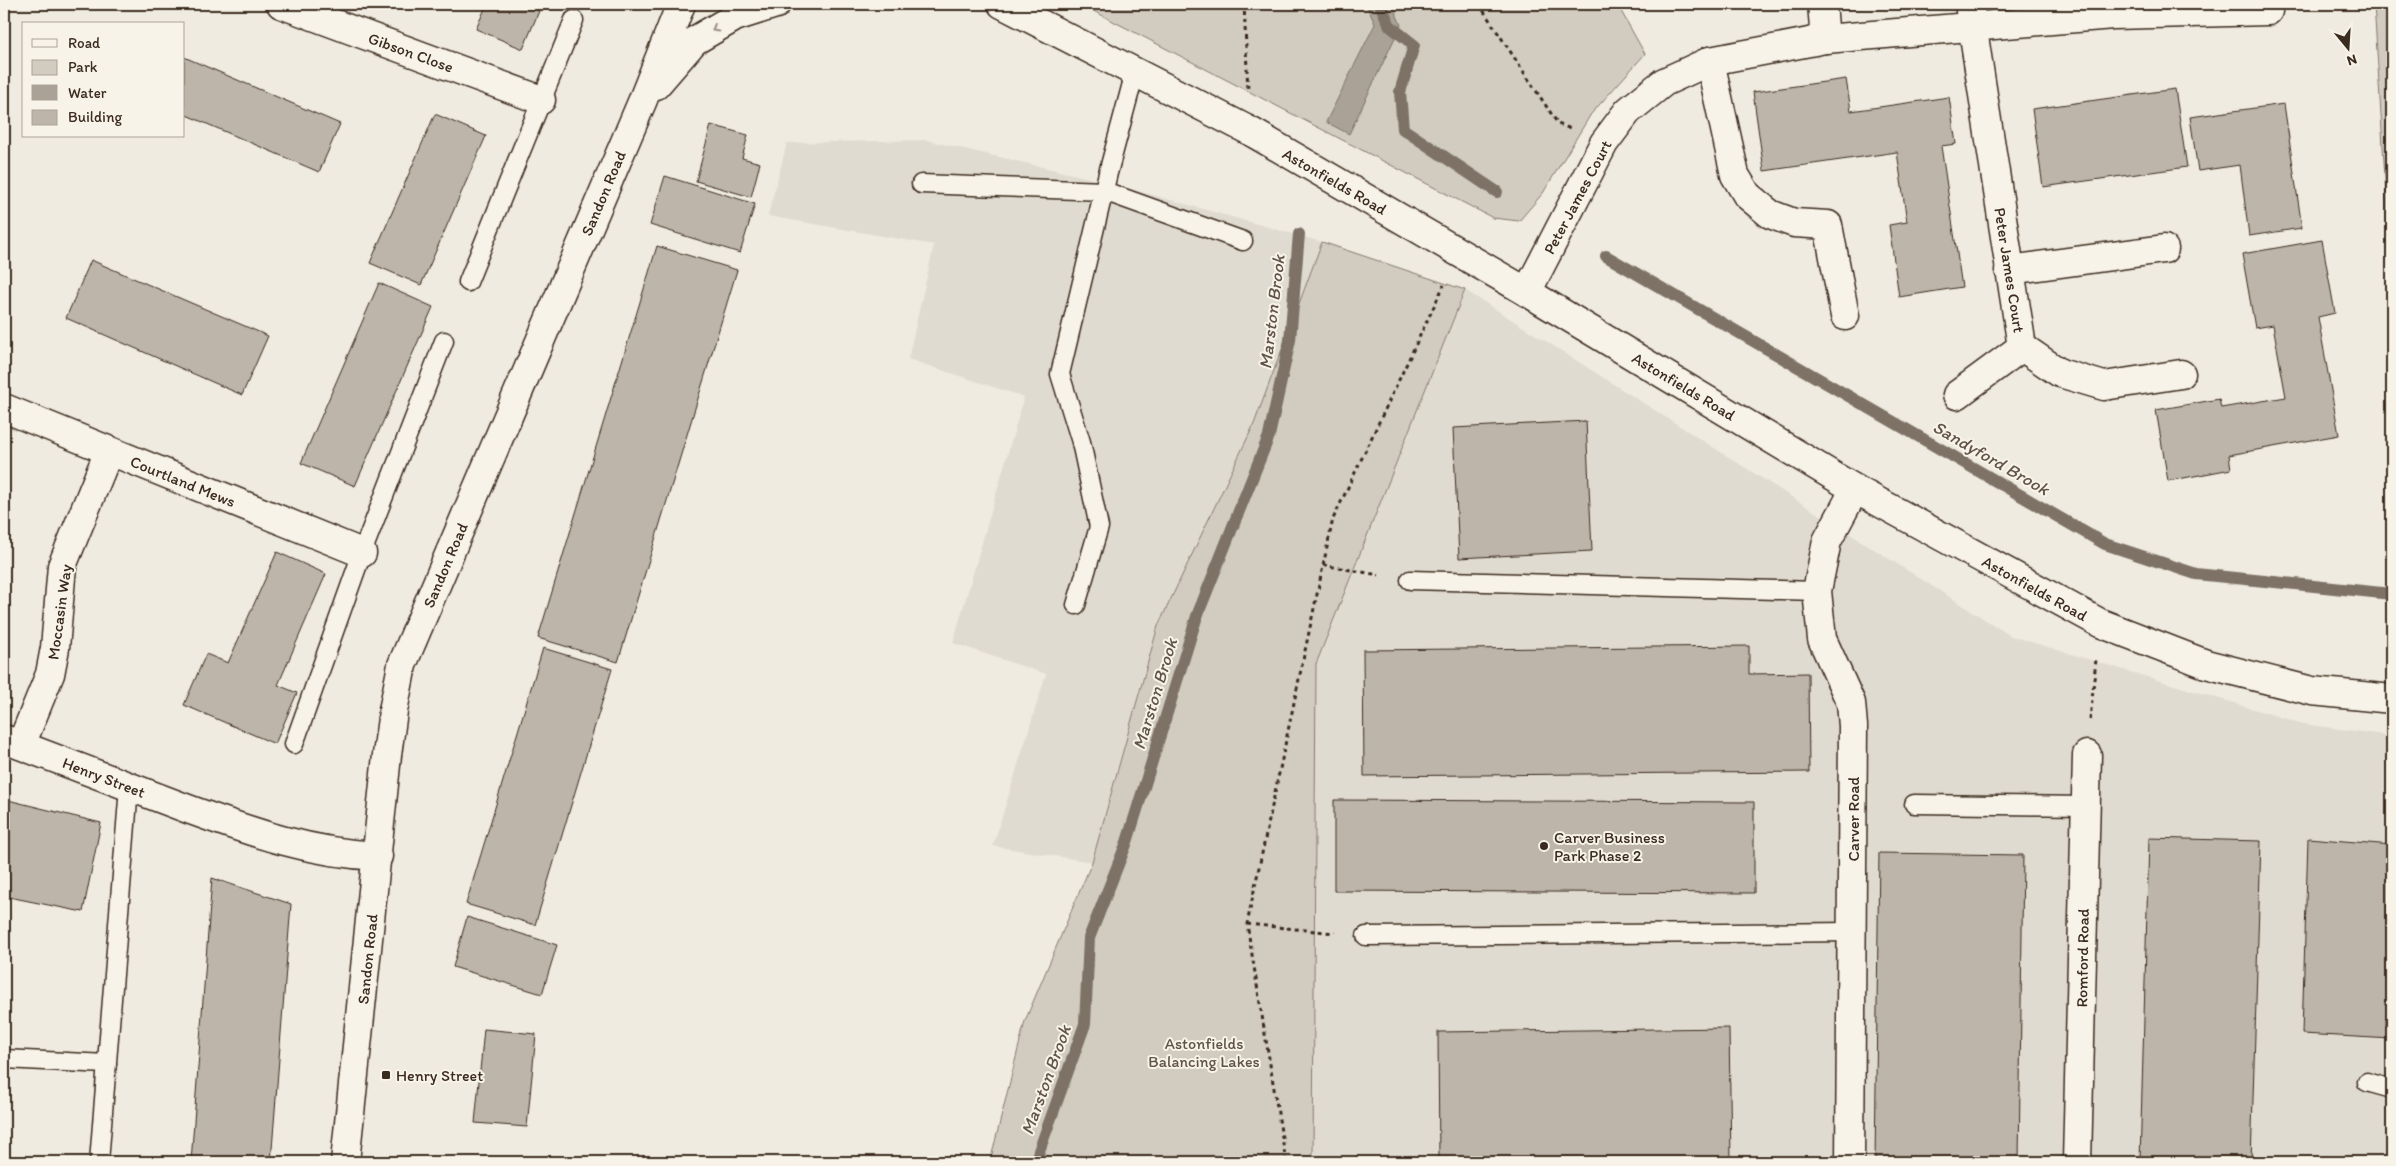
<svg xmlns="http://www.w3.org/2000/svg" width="2396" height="1166" font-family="Itim,sans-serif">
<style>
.built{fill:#e0dbd0}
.green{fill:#d1cbc0;stroke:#867a6f}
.water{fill:#aaa296;stroke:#7e7266}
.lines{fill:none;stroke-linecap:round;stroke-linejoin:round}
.stream{stroke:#7e7266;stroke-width:12}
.building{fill:#bdb5aa;stroke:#3b2a1e}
.lane-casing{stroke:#3b2a1e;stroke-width:21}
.street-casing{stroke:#3b2a1e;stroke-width:31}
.secondary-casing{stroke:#3b2a1e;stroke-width:31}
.path{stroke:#3b2a1e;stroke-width:3;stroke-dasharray:4 4;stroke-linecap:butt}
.lane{stroke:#f7f3e8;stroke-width:18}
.street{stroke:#f7f3e8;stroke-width:28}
.secondary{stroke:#f7f3e8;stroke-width:28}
.oneway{stroke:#998e83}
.poi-dot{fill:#3b2a1e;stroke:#f7f3e8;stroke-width:2}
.labels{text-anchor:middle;stroke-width:4;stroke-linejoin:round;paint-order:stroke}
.street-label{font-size:16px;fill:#3b2a1e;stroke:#f7f3e8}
.poi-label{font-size:16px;fill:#3b2a1e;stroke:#f7f3e8;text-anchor:start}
.park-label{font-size:16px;fill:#605246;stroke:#f7f3e8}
.water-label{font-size:18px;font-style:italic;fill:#625448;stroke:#f7f3e8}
</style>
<rect width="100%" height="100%" fill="#efebe0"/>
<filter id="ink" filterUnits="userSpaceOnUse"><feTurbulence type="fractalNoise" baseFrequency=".02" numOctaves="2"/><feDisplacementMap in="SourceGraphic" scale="10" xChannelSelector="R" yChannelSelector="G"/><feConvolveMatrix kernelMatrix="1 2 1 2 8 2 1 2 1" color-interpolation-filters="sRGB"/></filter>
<g filter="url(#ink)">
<g class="built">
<path d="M926,140l172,40 224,62 -68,182 -96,202 -66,236 -99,-16 53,-172 -93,-31 71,-246 -116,-38 26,-114 -166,-29 19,-73z"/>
<path d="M1465,290l546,346 292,88 89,12v426h-1079l3,-498z"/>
</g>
<g class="green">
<path d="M1080,4h537l28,50 -54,60 -48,79 -24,28 -26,-3z"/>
<path d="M2374,4h18v285z"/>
<path d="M1322,242l143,48 -149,374 -3,498h-323l35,-141 67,-159 66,-236 96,-202z"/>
</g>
<path class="water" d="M1366,4h26l9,21 -52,109 -23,-12 49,-98z"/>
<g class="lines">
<g class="stream">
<path d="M1380,4l10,22 24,19 -14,47 3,37 94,63"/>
<path d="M1606,256l499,288 91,30 196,20"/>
<path d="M1035,1162l50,-138 4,-86 38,-96 70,-226 72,-180 21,-96 9,-106"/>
</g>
</g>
<g class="building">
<path d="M487,4h36l16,7 -16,38 -47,-20z"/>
<path d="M184,57l156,67 -21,48 -135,-58z"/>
<path d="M1846,79l5,32 98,-14 7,47 -15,2 21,141 -63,10 -10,-72 18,-3 -10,-70 -133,19 -11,-79z"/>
<path d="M2175,89l12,78 -144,20 -11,-78z"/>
<path d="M2284,104l18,124 -53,8 -9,-71 -42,6 -8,-54z"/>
<path d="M435,114l51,22 -65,149 -51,-22z"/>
<path d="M711,125l37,10 -6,23 18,5 -9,34 -55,-16z"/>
<path d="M665,176l90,28 -15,49 -90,-28z"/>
<path d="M2322,240l13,73 -17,4 21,118 -110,20 2,14 -63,12 -12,-71 63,-11 2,9 65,-11 -13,-72 -18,3 -13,-74z"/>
<path d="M657,246l80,24 -119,392 -80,-24z"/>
<path d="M91,260l177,76 -26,59 -176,-77z"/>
<path d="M379,283l54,24 -78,179 -54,-23z"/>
<path d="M1586,421l6,130 -133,7 -6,-130z"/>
<path d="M277,552l49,22 -48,111 19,8 -22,51 -91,-39 22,-51 22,9z"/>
<path d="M1749,646v28l59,-1 1,99 -445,4 -1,-126z"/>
<path d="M543,648l69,21 -77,256 -69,-21z"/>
<path d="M4,799l97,24 -18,89 -79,-16z"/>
<path d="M1334,800l420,2v91l-420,-2z"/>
<path d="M2149,838l112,3 -10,321h-111z"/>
<path d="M2308,838l84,7v194l-90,-5z"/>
<path d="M1879,853l144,2 -4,307h-144z"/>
<path d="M212,878l79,26 -20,258h-80z"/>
<path d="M467,917l90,28 -15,49 -89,-27z"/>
<path d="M1729,1028l2,134h-292l-1,-130z"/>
<path d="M484,1029l52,5 -9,93 -52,-4z"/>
</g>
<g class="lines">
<g class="lane-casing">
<g id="lane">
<path d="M921,184l183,7 139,50"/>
<path d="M468,282l106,-262"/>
<path d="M1410,580l407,11"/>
<path d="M1076,605l23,-78 -18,-85 -21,-68 48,-201 27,-101"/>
<path d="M294,744l68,-191 82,-212"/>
<path d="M1914,804l172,2"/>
<path d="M1366,936l487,-4"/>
<path d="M4,1059l103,5"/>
<path d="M2367,1082l25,7"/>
<path d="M99,1162l30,-375"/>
</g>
</g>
<g class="street-casing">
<g id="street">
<path d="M281,4l260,96"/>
<path d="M1822,4l3,35"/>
<path d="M1969,4l53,343 38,26 44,13 77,-12"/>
<path d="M1710,61l25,114 12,20 23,19 24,9 34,2 17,91"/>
<path d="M2009,270l155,-21"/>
<path d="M1527,292l77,-149 24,-32 36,-29 46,-21 115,-22 288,-24 155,-4"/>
<path d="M1957,395l65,-48"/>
<path d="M4,408l358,145"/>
<path d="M4,739c61,23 122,47 184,70 63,23 122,44 190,47"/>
<path d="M21,745l29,-71 5,-26 7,-82 47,-115"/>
<path d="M1850,1162l3,-436 -2,-23 -29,-64 -5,-48 10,-50 28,-52"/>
<path d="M2077,1162l10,-407"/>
</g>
</g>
<g class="secondary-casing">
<g id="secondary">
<path d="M1002,4l248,127 277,161 328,197 245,134 106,41 106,27 80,8"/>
<path d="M656,85l38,-44 41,-24 41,-13"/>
<path d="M345,1162l42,-407 6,-44 9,-46 240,-563 39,-98"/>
</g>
</g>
<g class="path">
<path d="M1244,4l4,87"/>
<path d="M1479,4l79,120 13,5"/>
<path d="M1323,565l56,10"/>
<path d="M2090,720l6,-61"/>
<path d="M1247,924l88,9"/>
<path d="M1286,1162l-39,-238 86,-405 111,-234"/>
</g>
<use href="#lane" class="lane"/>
<use href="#street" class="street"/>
<use href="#secondary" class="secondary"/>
</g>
<defs><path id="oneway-chevron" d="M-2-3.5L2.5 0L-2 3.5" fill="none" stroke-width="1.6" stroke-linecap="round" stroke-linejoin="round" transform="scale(1.25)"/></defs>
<use class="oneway" href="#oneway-chevron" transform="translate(715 29) rotate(149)"/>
</g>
<g class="poi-dot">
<circle cx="1544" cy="846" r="5"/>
<rect x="381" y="1070" width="10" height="10" rx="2.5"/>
</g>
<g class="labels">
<g class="street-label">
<text transform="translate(411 52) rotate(20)" y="6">Gibson Close</text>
<text transform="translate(1335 181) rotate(30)" y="6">Astonfields Road</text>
<text transform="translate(603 193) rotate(-67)" y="6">Sandon Road</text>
<text transform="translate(1577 197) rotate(-62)" y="6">Peter James Court</text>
<text transform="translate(2010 270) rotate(81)" y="6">Peter James Court</text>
<text transform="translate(1684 386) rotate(31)" y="6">Astonfields Road</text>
<text transform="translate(183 481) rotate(22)" y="6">Courtland Mews</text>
<text transform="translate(445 565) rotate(-67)" y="6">Sandon Road</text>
<text transform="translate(2035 588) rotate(29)" y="6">Astonfields Road</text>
<text transform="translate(59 612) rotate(-82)" y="6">Moccasin Way</text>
<text transform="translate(104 777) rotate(21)" y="6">Henry Street</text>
<text transform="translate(1853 819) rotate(-90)" y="6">Carver Road</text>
<text transform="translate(2082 958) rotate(-89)" y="6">Romford Road</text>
<text transform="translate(367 959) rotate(-84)" y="6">Sandon Road</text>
</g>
<g class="poi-label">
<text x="1554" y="843">Carver Business<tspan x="1554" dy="18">Park Phase 2</tspan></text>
<text x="396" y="1081">Henry Street</text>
</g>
<g class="park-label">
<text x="1204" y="1049">Astonfields<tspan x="1204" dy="18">Balancing Lakes</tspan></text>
</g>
<g class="water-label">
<text transform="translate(1272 312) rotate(-83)" y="6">Marston Brook</text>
<text transform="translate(1991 458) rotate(30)" y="6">Sandyford Brook</text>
<text transform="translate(1155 694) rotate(-73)" y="6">Marston Brook</text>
<text transform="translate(1046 1080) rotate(-70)" y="6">Marston Brook</text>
</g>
</g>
<rect width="2396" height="1166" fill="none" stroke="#f7f3e8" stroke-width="20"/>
<rect x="10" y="10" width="2376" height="1146" fill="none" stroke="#3b2a1e" stroke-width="2" filter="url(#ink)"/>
<rect x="22" y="22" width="162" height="115" fill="#f7f3e8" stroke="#aca397"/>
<rect x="32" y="39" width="25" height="8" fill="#f7f3e8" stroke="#aca397"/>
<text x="68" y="48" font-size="15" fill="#3b2a1e">Road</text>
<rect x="32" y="60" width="25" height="15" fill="#d1cbc0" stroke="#aca397"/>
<text x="68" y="72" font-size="15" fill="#3b2a1e">Park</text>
<rect x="32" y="85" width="25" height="15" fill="#aaa296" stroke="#aca397"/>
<text x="68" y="98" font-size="15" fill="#3b2a1e">Water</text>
<rect x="32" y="110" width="25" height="15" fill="#bdb5aa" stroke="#aca397"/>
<text x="68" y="122" font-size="15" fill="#3b2a1e">Building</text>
<g transform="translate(2348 48) rotate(162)" stroke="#f7f3e8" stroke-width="4" paint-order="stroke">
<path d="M0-4L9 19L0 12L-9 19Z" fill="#3b2a1e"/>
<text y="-8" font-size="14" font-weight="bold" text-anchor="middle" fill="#3b2a1e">N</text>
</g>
</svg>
